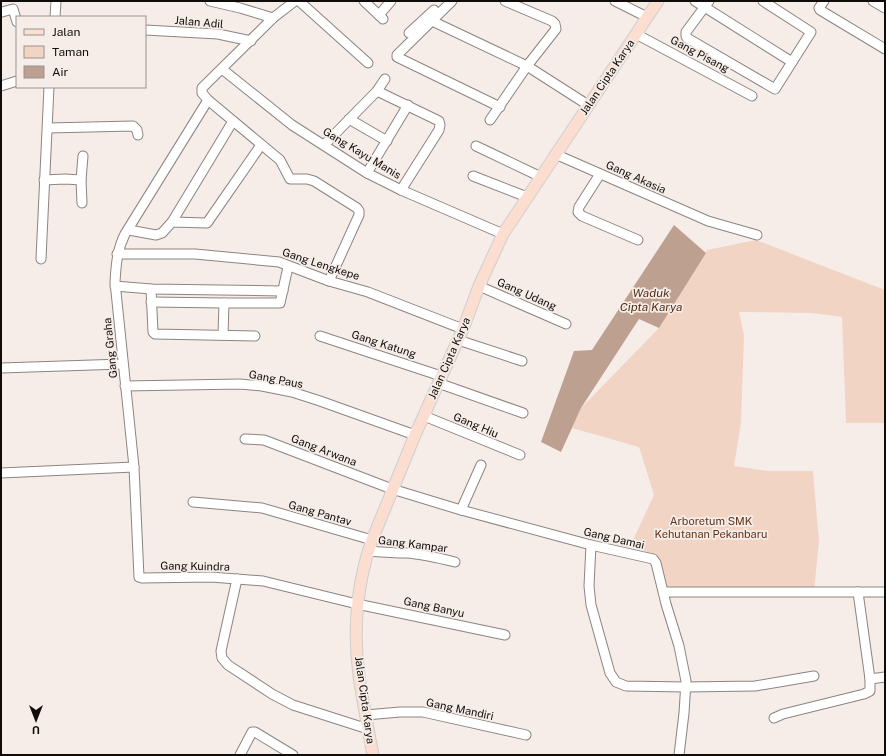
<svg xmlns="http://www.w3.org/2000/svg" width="886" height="756" font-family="'Public Sans',sans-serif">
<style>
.green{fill:#f2d4c5}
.water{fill:#bea091}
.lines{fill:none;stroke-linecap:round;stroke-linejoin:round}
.minor-casing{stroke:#8c8480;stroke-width:11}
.major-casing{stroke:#cfcece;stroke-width:13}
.minor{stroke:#fff;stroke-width:9}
.major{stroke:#fbdecf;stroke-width:11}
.labels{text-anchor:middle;stroke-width:3.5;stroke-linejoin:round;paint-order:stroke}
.street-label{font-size:11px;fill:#0f0c0a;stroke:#f6ede8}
.park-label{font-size:11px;fill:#5f341c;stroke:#f6ede8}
.water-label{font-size:12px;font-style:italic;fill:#562c14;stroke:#f6ede8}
</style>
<rect width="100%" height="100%" fill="#f6ede8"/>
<path class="green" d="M756,240l129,50v133h-39l-4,-106 -29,-4 -74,-1 5,23 -3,88 -7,43 34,5h45l6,70 -5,51h-150l-11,-33 -20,-19 21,-45 -15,-48 -67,-19 9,-20 78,-80 48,-78z"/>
<path class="water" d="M674,225l32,28 -47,75 -20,-9 -58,89 -20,44 -20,-10 33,-91 18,-1z"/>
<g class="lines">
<g class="minor-casing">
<g id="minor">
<path d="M210,1l30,7 33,10"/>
<path d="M295,1l-22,17 -71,70v5l6,7 72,60 10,19h17l7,2 43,27 2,3v4l-30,66"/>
<path d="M299,1l69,62"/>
<path d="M364,1l19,18"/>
<path d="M452,1l-55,54v2l103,50"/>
<path d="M615,1l32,16"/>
<path d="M695,1l97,61"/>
<path d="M709,1l-23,31v4l1,2 88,51 36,-57 -48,-31"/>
<path d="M824,1l-5,7 1,2 65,39"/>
<path d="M873,1l12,7"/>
<path d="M2,12l11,-3 4,13"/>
<path d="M379,15l12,-14"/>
<path d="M55,17l1,-16"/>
<path d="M432,21l95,45 61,39"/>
<path d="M145,30l73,4 33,7"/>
<path d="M409,33l25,-23"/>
<path d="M636,34l116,62"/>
<path d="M222,69l70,56 75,48 34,17 102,44"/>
<path d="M1,86l16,-5"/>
<path d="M377,91l62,30 1,4 -1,5 -38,60"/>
<path d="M208,100l-83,134c-8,16 -9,31 -10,48l19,185 5,110 3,1 69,-1 52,4 94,23 148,31"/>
<path d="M349,119l38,22"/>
<path d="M490,120l37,-54 29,-37 -1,-5 -3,-3 -47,-20"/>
<path d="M48,128l85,-2 4,4 1,5"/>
<path d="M324,145l53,-54 8,-12"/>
<path d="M476,146l65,31"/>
<path d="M555,154l153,67 49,14"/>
<path d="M367,173l41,-68"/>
<path d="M600,174l-21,33 -1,5 4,4 56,24"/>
<path d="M473,176l54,21"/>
<path d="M44,180l21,-1 16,1"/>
<path d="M82,203l-1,-23 2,-24"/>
<path d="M172,222l61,-101"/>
<path d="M129,230l27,5 6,-2 10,-11 35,1 54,-78"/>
<path d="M117,254h78l84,8 50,19 39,11 95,37"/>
<path d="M41,259l8,-172"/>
<path d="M115,286l36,3 132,2"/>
<path d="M479,286l87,38"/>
<path d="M151,289l2,43 2,2 100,2"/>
<path d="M151,302l73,1"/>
<path d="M223,335l1,-32h56l8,-36"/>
<path d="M320,336l121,40"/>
<path d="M458,340l64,21"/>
<path d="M1,368l122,-4"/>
<path d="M438,383l85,30"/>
<path d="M125,386l115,-2 22,2 30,6 28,9 95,34"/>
<path d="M424,416l96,39"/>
<path d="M245,439l19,1 128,49 69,21 130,35 62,14 3,4 10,41 13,42 7,35 -2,32 -5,42"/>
<path d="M1,473l133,-6"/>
<path d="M193,502l69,6 110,32"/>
<path d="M461,510l20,-45"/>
<path d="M591,545l-2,41 2,19 19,68 6,9 10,4 60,1 69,-1 59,-10"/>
<path d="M368,551c13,1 25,2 38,2 16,1 33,5 49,9"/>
<path d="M237,579l-16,72 1,7 6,7 44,29 21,11 75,24"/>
<path d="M664,592h221"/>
<path d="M870,679l15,-2"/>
<path d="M366,715l34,-3h23l103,23"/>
<path d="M774,718l9,-4 81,-20 6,-3v-12l-12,-87"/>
<path d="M240,755l12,-23h3l38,23"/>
</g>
</g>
<g class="major-casing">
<path id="major" d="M373,755c-5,-26 -10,-52 -14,-79 -6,-45 -2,-93 13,-136l43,-105 48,-106 16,-43 24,-52 155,-233"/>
</g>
<use href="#minor" class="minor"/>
<use href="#major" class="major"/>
</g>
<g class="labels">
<g class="street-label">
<text transform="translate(199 22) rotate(5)" y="4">Jalan Adil</text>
<text transform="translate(700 54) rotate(28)" y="4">Gang Pisang</text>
<text transform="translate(607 77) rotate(-56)" y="4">Jalan Cipta Karya</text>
<text transform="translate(362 153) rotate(31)" y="4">Gang Kayu Manis</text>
<text transform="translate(636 177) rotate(24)" y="4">Gang Akasia</text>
<text transform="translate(321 264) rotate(18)" y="4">Gang Lengkepe</text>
<text transform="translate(527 294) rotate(24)" y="4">Gang Udang</text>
<text transform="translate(384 344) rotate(18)" y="4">Gang Katung</text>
<text transform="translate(110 348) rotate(-96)" y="4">Gang Graha</text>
<text transform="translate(449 358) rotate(-66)" y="4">Jalan Cipta Karya</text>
<text transform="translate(276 379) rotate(11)" y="4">Gang Paus</text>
<text transform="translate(476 425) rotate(23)" y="4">Gang Hiu</text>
<text transform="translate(324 450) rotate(21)" y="4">Gang Arwana</text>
<text transform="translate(320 513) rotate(16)" y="4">Gang Pantav</text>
<text transform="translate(614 538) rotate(13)" y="4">Gang Damai</text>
<text transform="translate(413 544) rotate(7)" y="4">Gang Kampar</text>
<text transform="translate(195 566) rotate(1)" y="4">Gang Kuindra</text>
<text transform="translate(434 607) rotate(12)" y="4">Gang Banyu</text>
<text transform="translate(365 700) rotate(82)" y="4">Jalan Cipta Karya</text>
<text transform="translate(460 709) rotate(12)" y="4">Gang Mandiri</text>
</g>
<g class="park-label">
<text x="711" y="525">Arboretum SMK<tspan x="711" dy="13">Kehutanan Pekanbaru</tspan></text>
</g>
<g class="water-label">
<text x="651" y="297">Waduk<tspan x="651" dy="14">Cipta Karya</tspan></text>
</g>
</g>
<rect width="886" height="756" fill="none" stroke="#0f0c0a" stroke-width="4"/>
<rect x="16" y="16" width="130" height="72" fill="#f6ede8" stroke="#9a938f"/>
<rect x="24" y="29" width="20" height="6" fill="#fbdecf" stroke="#9a938f"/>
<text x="52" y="36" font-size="12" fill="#0f0c0a">Jalan</text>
<rect x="24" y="46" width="20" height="12" fill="#f2d4c5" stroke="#9a938f"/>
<text x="52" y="56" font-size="12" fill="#0f0c0a">Taman</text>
<rect x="24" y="66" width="20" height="12" fill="#bea091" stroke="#9a938f"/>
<text x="52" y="76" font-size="12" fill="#0f0c0a">Air</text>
<g transform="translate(36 720) rotate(180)" stroke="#f6ede8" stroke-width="3" paint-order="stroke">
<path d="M0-3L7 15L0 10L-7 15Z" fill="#0f0c0a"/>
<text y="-6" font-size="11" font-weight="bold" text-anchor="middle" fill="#0f0c0a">U</text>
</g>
</svg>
